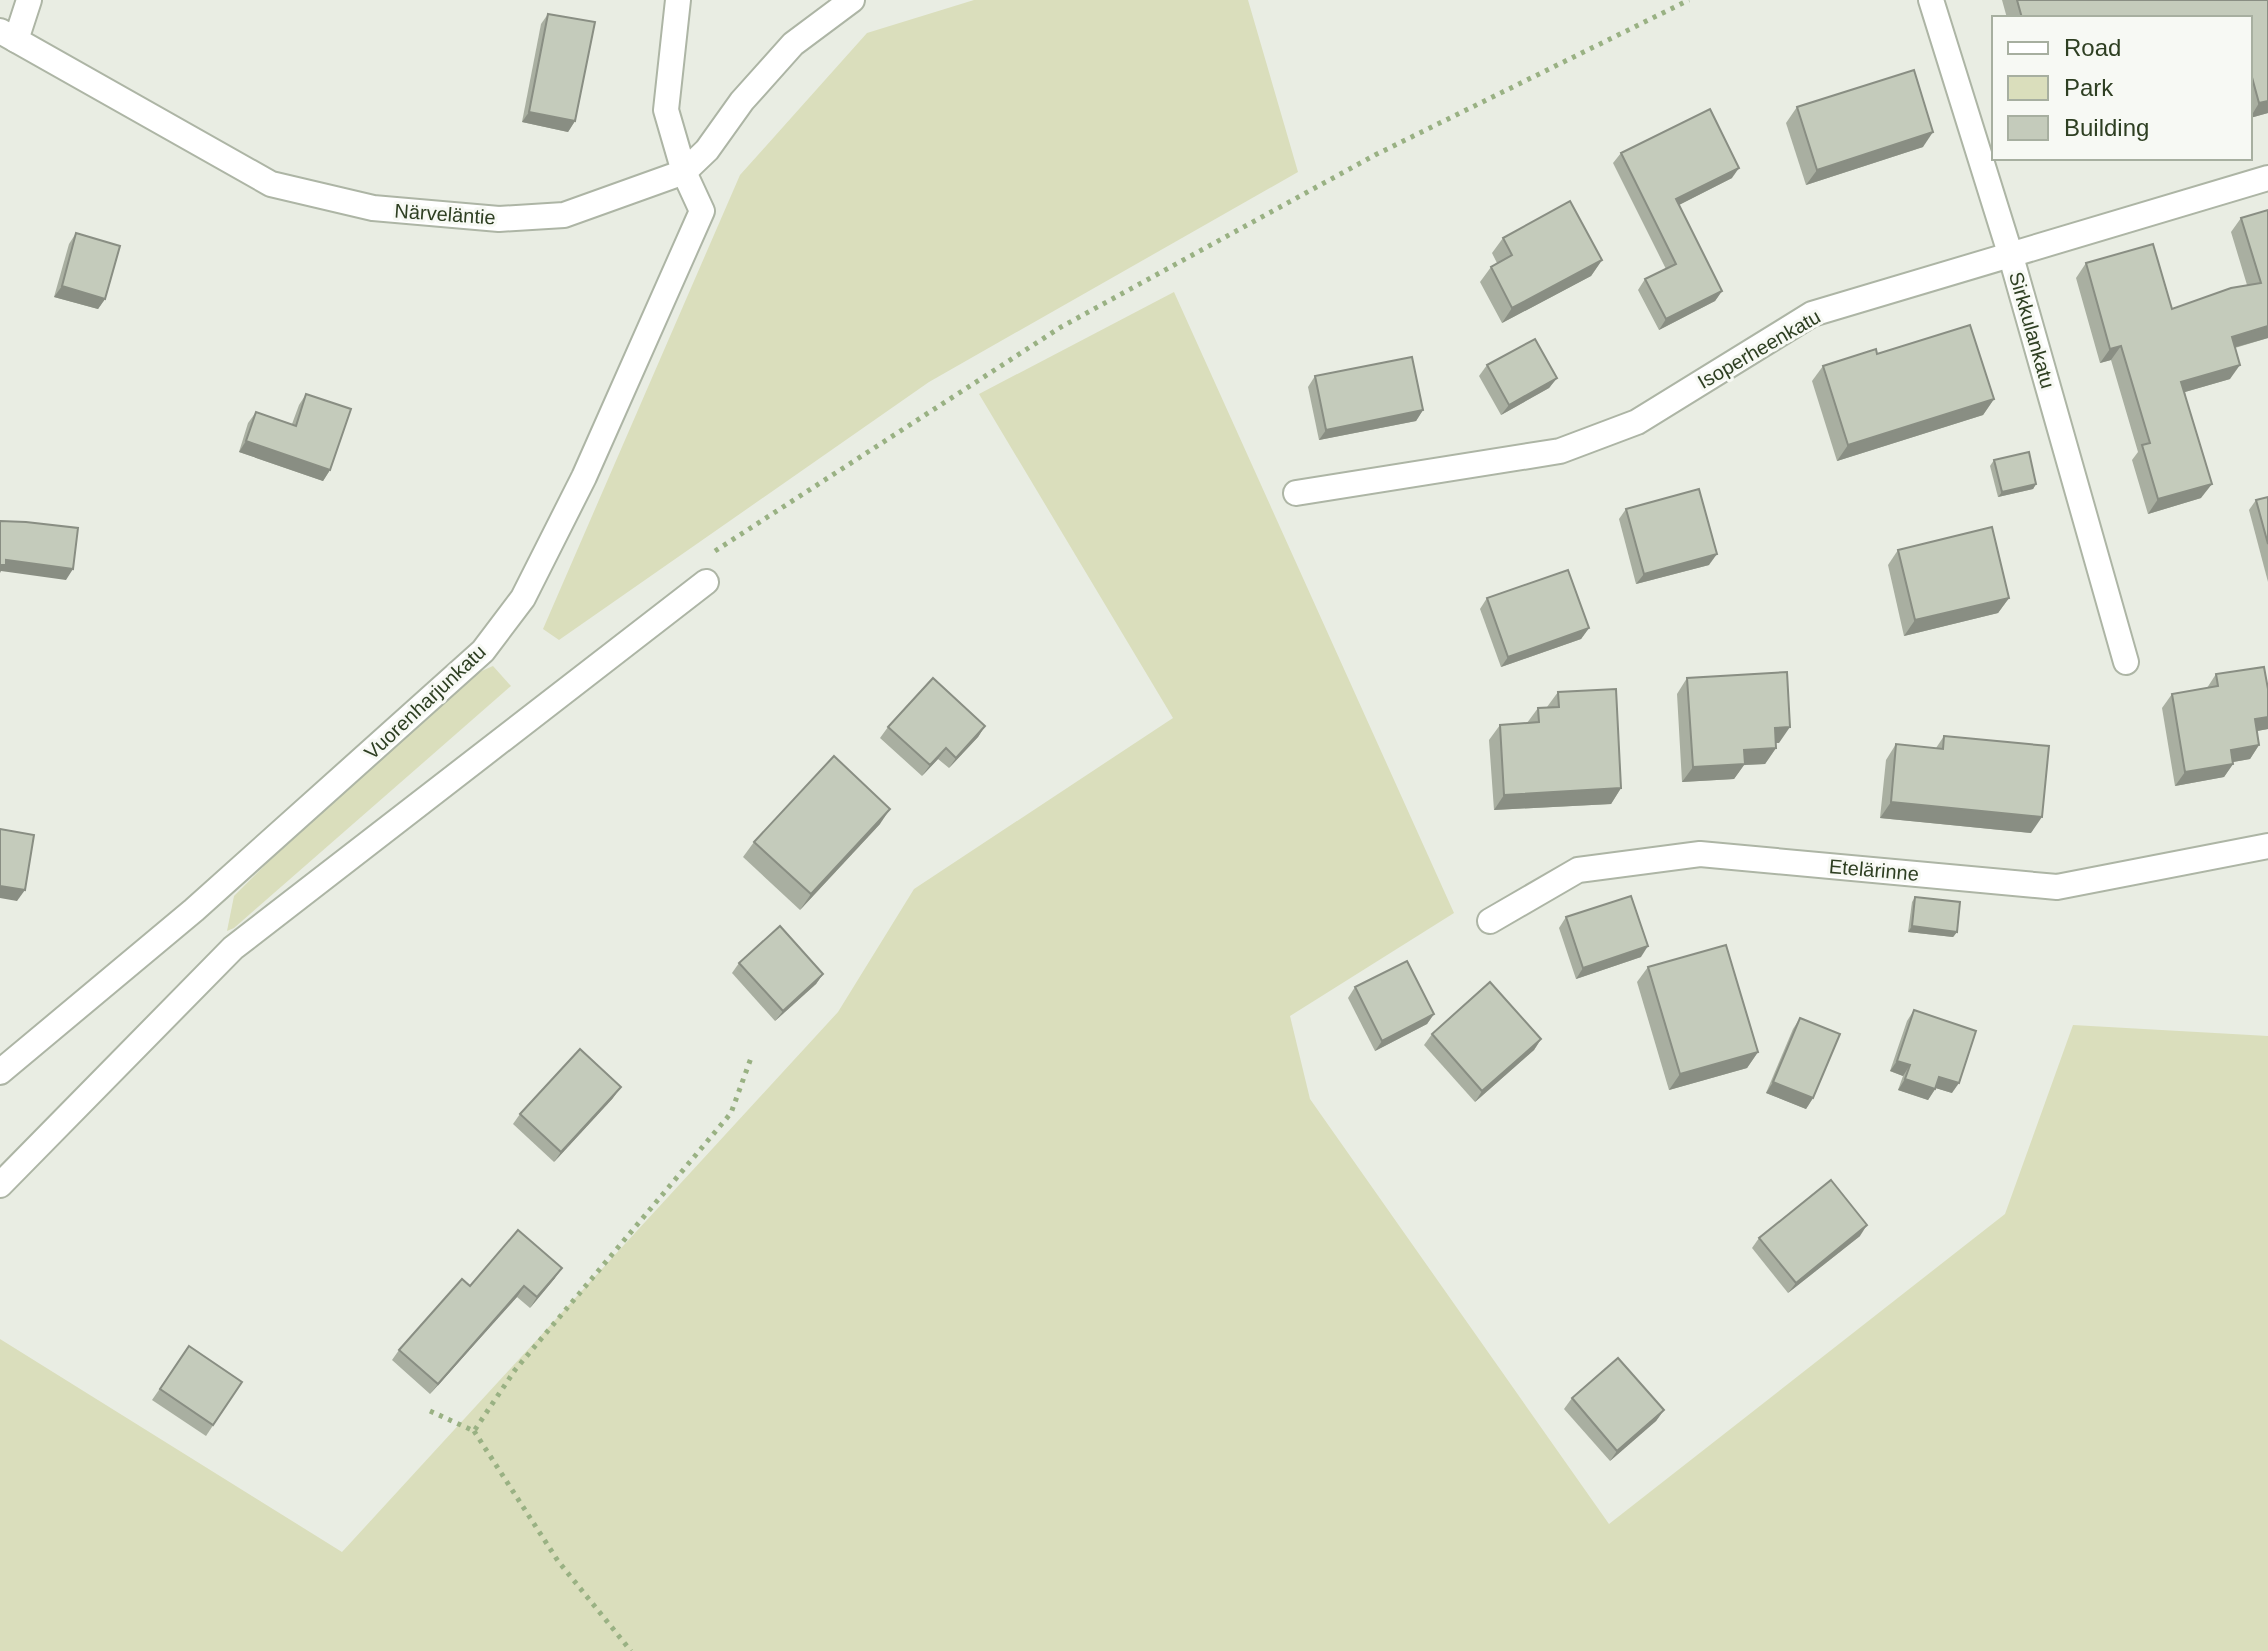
<svg xmlns="http://www.w3.org/2000/svg" width="2268" height="1651" font-family="Helvetica,sans-serif">
<style>
.green{fill:#dadebc}
.lines{fill:none;stroke-linecap:round;stroke-linejoin:round}
.minor-casing{stroke:#adb5a5;stroke-width:28}
.path{stroke:#99b183;stroke-width:5;stroke-dasharray:4 6;stroke-linecap:butt}
.minor{stroke:#fff;stroke-width:24}
.wall{fill:#a9afa1}
.shaded-wall{fill:#898e83}
.building{fill:#c4cbbb;stroke:#898e83;stroke-width:2}
.labels{text-anchor:middle;stroke-width:6;stroke-linejoin:round;paint-order:stroke}
.street-label{font-size:20px;fill:#2e3f22;stroke:#f7f9f4}
</style>
<rect width="100%" height="100%" fill="#e9ede3"/>
<g class="green">
<path d="M974,0h274l50,172 -369,210 -370,258 -16,-11 197,-454 127,-142z"/>
<path d="M1174,292l280,621 -164,103 20,83 299,425 396,-310 68,-189 195,11v615h-2268v-312l342,213 496,-540 76,-123 259,-171 -194,-324z"/>
<path d="M493,666l18,20 -277,242 -7,3 7,-35 66,-66 168,-153z"/>
</g>
<g class="lines">
<g class="minor-casing">
<g id="minor">
<path d="M1931,0l79,253 116,409"/>
<path d="M0,31l271,153 102,24 126,11 65,-4 120,-43 23,-22 35,-49 51,-57 59,-44"/>
<path d="M16,40l13,-40"/>
<path d="M1296,493l264,-42 77,-29 175,-108 456,-136"/>
<path d="M1490,921l88,-51 122,-16 357,33 211,-41"/>
<path d="M0,1072l194,-162 289,-259 40,-53 61,-121 118,-266 -18,-39 -18,-62 12,-110"/>
<path d="M0,1185l233,-237 473,-366"/>
</g>
</g>
<g class="path">
<path d="M715,551l346,-224 314,-172 314,-155"/>
<path d="M430,1411l44,20 41,-61 216,-257 20,-55"/>
<path d="M474,1431l84,130 73,90"/>
</g>
<use href="#minor" class="minor"/>
</g>
<g class="wall">
<path d="M2002,0h266v113l-18,5v-100h-243z"/>
<path d="M548,14l27,107 -7,11 -46,-10 19,-98z"/>
<path d="M1797,107l126,40 -117,38 -20,-62z"/>
<path d="M1621,153l111,25 -53,27 43,86 -7,10 -56,29 -21,-40 7,-11 21,-10 -53,-106z"/>
<path d="M2268,210v128l-33,10 -5,31 -45,13 16,106 -53,16 -16,-54 6,-8 -27,-92 -11,3 -24,-85 10,-15 86,46 75,-24 -16,-53 10,-14z"/>
<path d="M76,233l29,66 -7,10 -44,-12 15,-53z"/>
<path d="M1503,238l99,22 -11,16 -89,47 -22,-41 11,-15 6,-4 -5,-10z"/>
<path d="M1877,354l117,45 -11,16 -146,46 -25,-80 11,-15z"/>
<path d="M1487,365l70,13 -8,10 -48,27 -22,-39z"/>
<path d="M1315,376l108,34 -7,11 -97,19 -11,-53z"/>
<path d="M306,394l24,76 -7,11 -84,-29 9,-29 8,-11 36,12 7,-19z"/>
<path d="M1994,460l42,24 -3,5 -35,8 -8,-31z"/>
<path d="M2268,497v85l-19,-72 7,-10z"/>
<path d="M1626,509l83,56 -73,19 -17,-65z"/>
<path d="M1898,550l111,48 -11,15 -94,23 -16,-71z"/>
<path d="M1487,598l102,30 -8,11 -80,28 -21,-58z"/>
<path d="M2216,674l52,55 -11,2 2,14 -9,14 -17,3v2l-9,13 -49,9 -13,-78 10,-14 35,-6z"/>
<path d="M1687,678l92,65h-3v5l-11,16 -21,1 -10,14 -52,3 -5,-88z"/>
<path d="M1558,692l63,96 -10,16 -117,6 -5,-70 11,-15 27,-2 11,-15 9,-1z"/>
<path d="M985,726l-7,11 -29,31 -11,-9 -16,17 -42,-38 8,-11z"/>
<path d="M1944,736l87,97 -151,-15 6,-58 10,-16 40,4z"/>
<path d="M880,824l-80,86 -57,-53 11,-15z"/>
<path d="M1915,897l42,35 -4,5 -45,-5 4,-30z"/>
<path d="M1566,917l75,40 -65,22 -17,-51z"/>
<path d="M739,963l84,11 -7,10 -41,37 -43,-48z"/>
<path d="M1648,967l110,85 -11,16 -78,22 -32,-108z"/>
<path d="M1355,987l79,27 -7,10 -52,27 -27,-53z"/>
<path d="M1914,1010l38,83 -16,-5 -8,12 -30,-10 5,-14 -13,-5 17,-50z"/>
<path d="M1800,1018l13,80 -7,11 -40,-16 27,-64z"/>
<path d="M1432,1034l109,5 -7,11 -59,52 -51,-57z"/>
<path d="M613,1098l-59,64 -41,-38 7,-10z"/>
<path d="M1860,1236l-72,57 -36,-45 7,-10z"/>
<path d="M555,1278l-25,30 -13,-11 -87,97 -38,-34 7,-10 71,-64z"/>
<path d="M189,1346l53,36 -36,54 -54,-36z"/>
<path d="M1572,1398l92,12 -8,11 -46,40 -46,-52z"/>
</g>
<g class="shaded-wall">
<path d="M2268,101v12l-18,5 9,-15z"/>
<path d="M529,112l46,9 -7,11 -46,-10z"/>
<path d="M1933,132l-10,15 -117,38 11,-15z"/>
<path d="M1739,168l-7,10 -63,32 7,-11z"/>
<path d="M1602,260l-11,16 -89,47 10,-15z"/>
<path d="M62,286l43,13 -7,10 -44,-12z"/>
<path d="M1722,291l-7,10 -56,29 7,-11z"/>
<path d="M2268,326v12l-46,13 10,-14z"/>
<path d="M2121,346l-10,14 -11,3 10,-14z"/>
<path d="M2240,365l-10,14 -59,17 10,-14z"/>
<path d="M1557,378l-8,10 -48,27 8,-10z"/>
<path d="M1994,399l-11,16 -146,46 11,-16z"/>
<path d="M1423,410l-7,11 -97,19 7,-10z"/>
<path d="M246,441l84,29 -7,11 -84,-29z"/>
<path d="M2036,484l-3,5 -35,8 4,-5z"/>
<path d="M2212,484l-11,14 -53,16 10,-15z"/>
<path d="M1717,554l-8,11 -73,19 8,-10z"/>
<path d="M6,560l67,9 -7,11 -65,-9 -1,2v-8z"/>
<path d="M2009,598l-11,15 -94,23 11,-16z"/>
<path d="M1589,628l-8,11 -80,28 7,-10z"/>
<path d="M2268,717v12l-22,4 9,-14z"/>
<path d="M985,726l-7,11 -29,31 7,-10z"/>
<path d="M1790,727l-11,16h-15l11,-15z"/>
<path d="M2259,745l-9,14 -28,5 9,-14z"/>
<path d="M946,748l-8,11 -16,17 8,-11z"/>
<path d="M1776,748l-11,16 -21,1 -10,14 -52,3 11,-15 51,-17z"/>
<path d="M2233,764l-9,13 -49,9 10,-14z"/>
<path d="M1621,788l-10,16 -117,6 10,-15z"/>
<path d="M1891,802l151,15 -11,16 -151,-15z"/>
<path d="M890,809l-10,15 -80,86 11,-16z"/>
<path d="M0,886l25,4 -8,11 -17,-3z"/>
<path d="M1912,926l45,6 -4,5 -45,-5z"/>
<path d="M1648,946l-7,11 -65,22 7,-11z"/>
<path d="M823,974l-7,10 -41,37 8,-10z"/>
<path d="M1434,1014l-7,10 -52,27 7,-10z"/>
<path d="M1541,1039l-7,11 -59,52 7,-11z"/>
<path d="M1758,1052l-11,16 -78,22 11,-16z"/>
<path d="M1897,1061l13,4 -7,11 -13,-5z"/>
<path d="M1939,1077l20,6 -7,10 -20,-6z"/>
<path d="M1905,1079l30,10 -7,11 -30,-10z"/>
<path d="M1773,1082l40,16 -7,11 -40,-16z"/>
<path d="M621,1087l-8,11 -59,64 7,-10z"/>
<path d="M1867,1225l-7,11 -72,57 8,-10z"/>
<path d="M562,1268l-7,10 -25,30 7,-11z"/>
<path d="M524,1286l-7,11 -87,97 8,-10z"/>
<path d="M1664,1410l-8,11 -46,40 7,-10z"/>
</g>
<g class="building">
<path d="M2017,0h251v101l-9,2 -9,-33v-52h-228z"/>
<path d="M548,14l47,8 -20,99 -46,-9z"/>
<path d="M1914,70l19,62 -116,38 -20,-63z"/>
<path d="M1710,109l29,59 -63,31 46,92 -56,28 -21,-40 31,-15 -55,-111z"/>
<path d="M1570,201l32,59 -90,48 -21,-41 21,-12 -9,-17z"/>
<path d="M2268,210v116l-36,11 8,28 -59,17 31,102 -54,15 -16,-54 8,-2 -29,-97 -11,3 -24,-86 67,-19 19,65 59,-21 30,-5 -20,-65z"/>
<path d="M76,233l44,13 -15,53 -43,-13z"/>
<path d="M1970,325l24,74 -146,46 -25,-79 53,-17 1,5z"/>
<path d="M1535,339l22,39 -48,27 -22,-40z"/>
<path d="M1412,357l11,53 -97,20 -11,-54z"/>
<path d="M306,394l45,15 -21,61 -84,-29 10,-29 40,14z"/>
<path d="M2029,452l7,32 -34,8 -8,-32z"/>
<path d="M1699,489l18,65 -73,20 -18,-65z"/>
<path d="M2268,497v47l-12,-44z"/>
<path d="M0,521l26,1 52,6 -5,41 -67,-9v5h-6z"/>
<path d="M1992,527l17,71 -94,22 -17,-70z"/>
<path d="M1568,570l21,58 -81,29 -21,-59z"/>
<path d="M2264,667l4,22v28l-13,2 4,26 -28,5 2,14 -48,8 -13,-78 46,-8 -2,-12z"/>
<path d="M1787,672l3,55 -15,1 1,20 -32,2 1,14 -52,3 -6,-89z"/>
<path d="M933,678l52,48 -29,32 -10,-10 -16,17 -42,-38z"/>
<path d="M1616,689l5,99 -117,7 -4,-70 39,-3 -1,-14 21,-1 -1,-15z"/>
<path d="M1944,736l105,10 -7,71 -151,-15 5,-58 47,5z"/>
<path d="M834,756l56,53 -79,85 -57,-52z"/>
<path d="M0,829l34,6 -9,55 -25,-4z"/>
<path d="M1631,896l17,50 -65,22 -17,-51z"/>
<path d="M1915,897l45,5 -3,30 -45,-6z"/>
<path d="M780,926l43,48 -40,37 -44,-48z"/>
<path d="M1726,945l32,107 -78,22 -32,-107z"/>
<path d="M1407,961l27,53 -52,27 -27,-54z"/>
<path d="M1490,982l51,57 -59,52 -50,-57z"/>
<path d="M1914,1010l62,21 -17,52 -20,-6 -4,12 -30,-10 5,-14 -13,-4z"/>
<path d="M1800,1018l40,16 -27,64 -40,-16z"/>
<path d="M580,1049l41,38 -60,65 -41,-38z"/>
<path d="M1831,1180l36,45 -71,58 -37,-45z"/>
<path d="M518,1230l44,38 -25,29 -13,-11 -86,98 -39,-34 63,-71 8,7z"/>
<path d="M189,1346l53,36 -29,43 -53,-36z"/>
<path d="M1618,1358l46,52 -47,41 -45,-53z"/>
</g>
<g class="labels">
<g class="street-label">
<text transform="translate(445 214) rotate(4)" y="7">Närveläntie</text>
<text transform="translate(2032 330) rotate(74)" y="7">Sirkkulankatu</text>
<text transform="translate(1759 349) rotate(-30)" y="7">Isoperheenkatu</text>
<text transform="translate(425 702) rotate(-43)" y="7">Vuorenharjunkatu</text>
<text transform="translate(1874 870) rotate(5)" y="7">Etelärinne</text>
</g>
</g>
<rect x="1992" y="16" width="260" height="144" fill="#f7f9f4" stroke="#a7afa0" stroke-width="2"/>
<rect x="2008" y="42" width="40" height="12" fill="#ffffff" stroke="#a7afa0" stroke-width="2"/>
<text x="2064" y="56" font-size="24" fill="#2e3f22">Road</text>
<rect x="2008" y="76" width="40" height="24" fill="#dadebc" stroke="#a7afa0" stroke-width="2"/>
<text x="2064" y="96" font-size="24" fill="#2e3f22">Park</text>
<rect x="2008" y="116" width="40" height="24" fill="#c4cbbb" stroke="#a7afa0" stroke-width="2"/>
<text x="2064" y="136" font-size="24" fill="#2e3f22">Building</text>
</svg>
